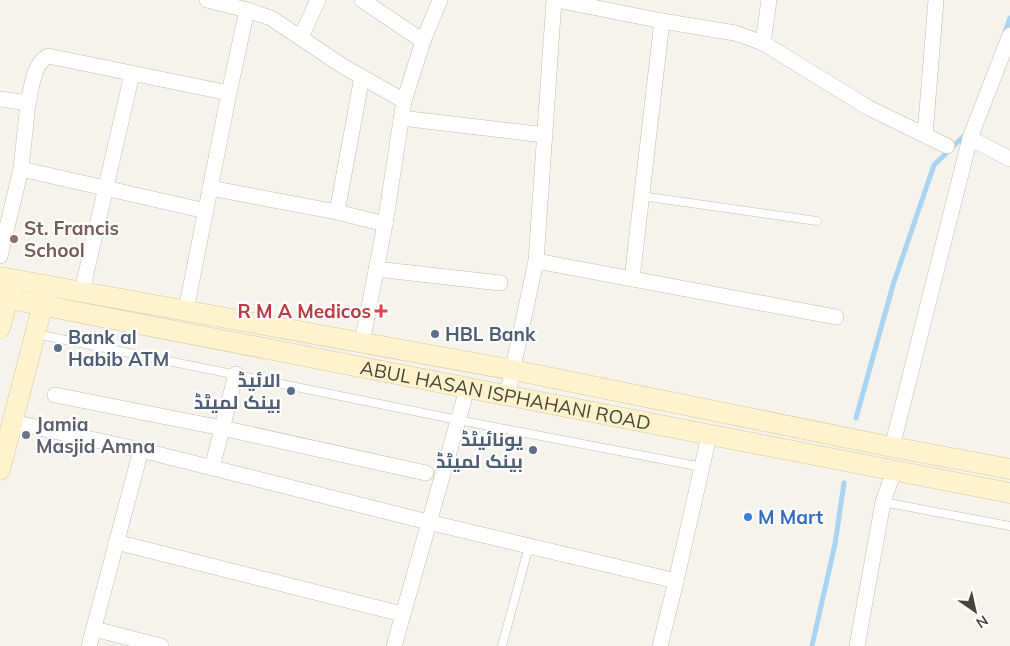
<svg xmlns="http://www.w3.org/2000/svg" width="1010" height="646" font-family="Mulish,Cairo,sans-serif">
<style>
.lines{fill:none;stroke-linecap:round;stroke-linejoin:round}
.stream{stroke:#a9d4f2;stroke-width:5}
.lane-casing{stroke:#c2bbae;stroke-width:9}
.street-casing{stroke:#c2bbae;stroke-width:16}
.secondary-casing{stroke:#d6c79b;stroke-width:21}
.lane{stroke:#fff;stroke-width:8}
.street{stroke:#fff;stroke-width:15}
.secondary{stroke:#fff3cd;stroke-width:20}
.education-dot{fill:#8d6e63;stroke:#fff;stroke-width:2}
.health-dot{fill:#e0444e;stroke:#fff;stroke-width:2}
.service-dot{fill:#5c6f8a;stroke:#fff;stroke-width:2}
.worship-dot{fill:#6b7280;stroke:#fff;stroke-width:2}
.shop-dot{fill:#3f7fe0;stroke:#fff;stroke-width:2}
.labels{text-anchor:middle;stroke-width:4.5;stroke-linejoin:round;paint-order:stroke}
.education-label{font-size:19px;font-weight:bold;fill:#785e54;stroke:#fff;text-anchor:start}
.health-label{font-size:19px;font-weight:bold;fill:#be3a42;stroke:#fff;text-anchor:end}
.service-label{font-size:19px;font-weight:bold;fill:#4e5e75;stroke:#fff;text-anchor:start}
.street-label{font-size:19px;fill:#4b4439;stroke:#fff}
.worship-label{font-size:19px;font-weight:bold;fill:#5b616d;stroke:#fff;text-anchor:start}
.shop-label{font-size:19px;font-weight:bold;fill:#366cbe;stroke:#fff;text-anchor:start}
</style>
<rect width="100%" height="100%" fill="#f6f3ec"/>
<g class="lines">
<g class="stream">
<path d="M1004,35l6,-17"/>
<path d="M856,418l37,-133 41,-120 32,-31"/>
<path d="M812,646l23,-102 9,-61"/>
</g>
<g class="lane-casing">
<g id="lane">
<path d="M641,196l176,25"/>
<path d="M36,334l422,86 244,47"/>
<path d="M883,502l127,24"/>
<path d="M502,646l27,-100"/>
</g>
</g>
<g class="street-casing">
<g id="street">
<path d="M207,0l40,10 24,8 70,47 63,36 -19,123 -23,119"/>
<path d="M362,0l61,41 -19,60"/>
<path d="M557,0l105,21 73,12 28,10 106,65 78,38"/>
<path d="M301,37l17,-37"/>
<path d="M423,41l17,-41"/>
<path d="M763,43l6,-43"/>
<path d="M0,99l28,4 -7,66 -21,87"/>
<path d="M28,103c4,-16 5,-39 20,-47l181,37"/>
<path d="M401,118l144,17"/>
<path d="M925,135l11,-135"/>
<path d="M970,138l40,21"/>
<path d="M21,169l185,42"/>
<path d="M210,188l127,24 48,12"/>
<path d="M337,212l25,-135"/>
<path d="M536,261l300,56"/>
<path d="M376,269l124,14"/>
<path d="M632,279l30,-258"/>
<path d="M82,291l50,-217"/>
<path d="M186,310l43,-217 18,-83"/>
<path d="M55,395l167,33 204,45"/>
<path d="M507,396l29,-135 18,-261"/>
<path d="M12,422l129,28 287,72 248,59"/>
<path d="M892,447l78,-309 40,-103"/>
<path d="M212,468l24,-94"/>
<path d="M116,542l286,72"/>
<path d="M94,629l67,17"/>
<path d="M89,646l52,-196"/>
<path d="M394,646l73,-257"/>
<path d="M660,646l16,-65 33,-145"/>
<path d="M857,646l26,-144 11,-31"/>
</g>
</g>
<g class="secondary-casing">
<g id="secondary">
<path d="M0,277l513,93 379,77 118,22"/>
<path id="s1" d="M0,297l1010,196"/>
<path d="M0,328l11,-42"/>
<path d="M0,470l46,-178"/>
</g>
</g>
<use href="#lane" class="lane"/>
<use href="#street" class="street"/>
<use href="#secondary" class="secondary"/>
</g>
<circle class="education-dot" cx="14" cy="239" r="5"/>
<path class="health-dot" d="M378.5 303.5h5v5h5v5h-5v5h-5v-5h-5v-5h5z"/>
<g class="service-dot">
<circle cx="435" cy="334" r="5"/>
<circle cx="58" cy="348" r="5"/>
<circle cx="291" cy="391" r="5"/>
<circle cx="533" cy="450" r="5"/>
</g>
<circle class="worship-dot" cx="26" cy="435" r="5"/>
<circle class="shop-dot" cx="748" cy="517" r="5"/>
<g class="labels">
<g class="education-label">
<text x="24" y="235">St. Francis<tspan x="24" dy="22">School</tspan></text>
</g>
<g class="health-label">
<text x="371" y="318">R M A Medicos</text>
</g>
<g class="service-label">
<text x="445" y="341">HBL Bank</text>
<text x="68" y="344">Bank al<tspan x="68" dy="22">Habib ATM</tspan></text>
<text x="281" y="387" text-anchor="end">الائیڈ<tspan x="281" dy="22">بینک لمیٹڈ</tspan></text>
<text x="523" y="446" text-anchor="end">یونائیٹڈ<tspan x="523" dy="22">بینک لمیٹڈ</tspan></text>
</g>
<g class="street-label">
<text dy="7" stroke="none"><textPath href="#s1" startOffset="515">ABUL HASAN ISPHAHANI ROAD</textPath></text>
</g>
<g class="worship-label">
<text x="36" y="431">Jamia<tspan x="36" dy="22">Masjid Amna</tspan></text>
</g>
<g class="shop-label">
<text x="758" y="524">M Mart</text>
</g>
</g>
<g transform="translate(975 611) rotate(146)" stroke="#ffffff" stroke-width="4" paint-order="stroke">
<path d="M0-4L9 19L0 12L-9 19Z" fill="#4b4439"/>
<text y="-8" font-size="14" font-weight="bold" text-anchor="middle" fill="#4b4439">N</text>
</g>
</svg>
